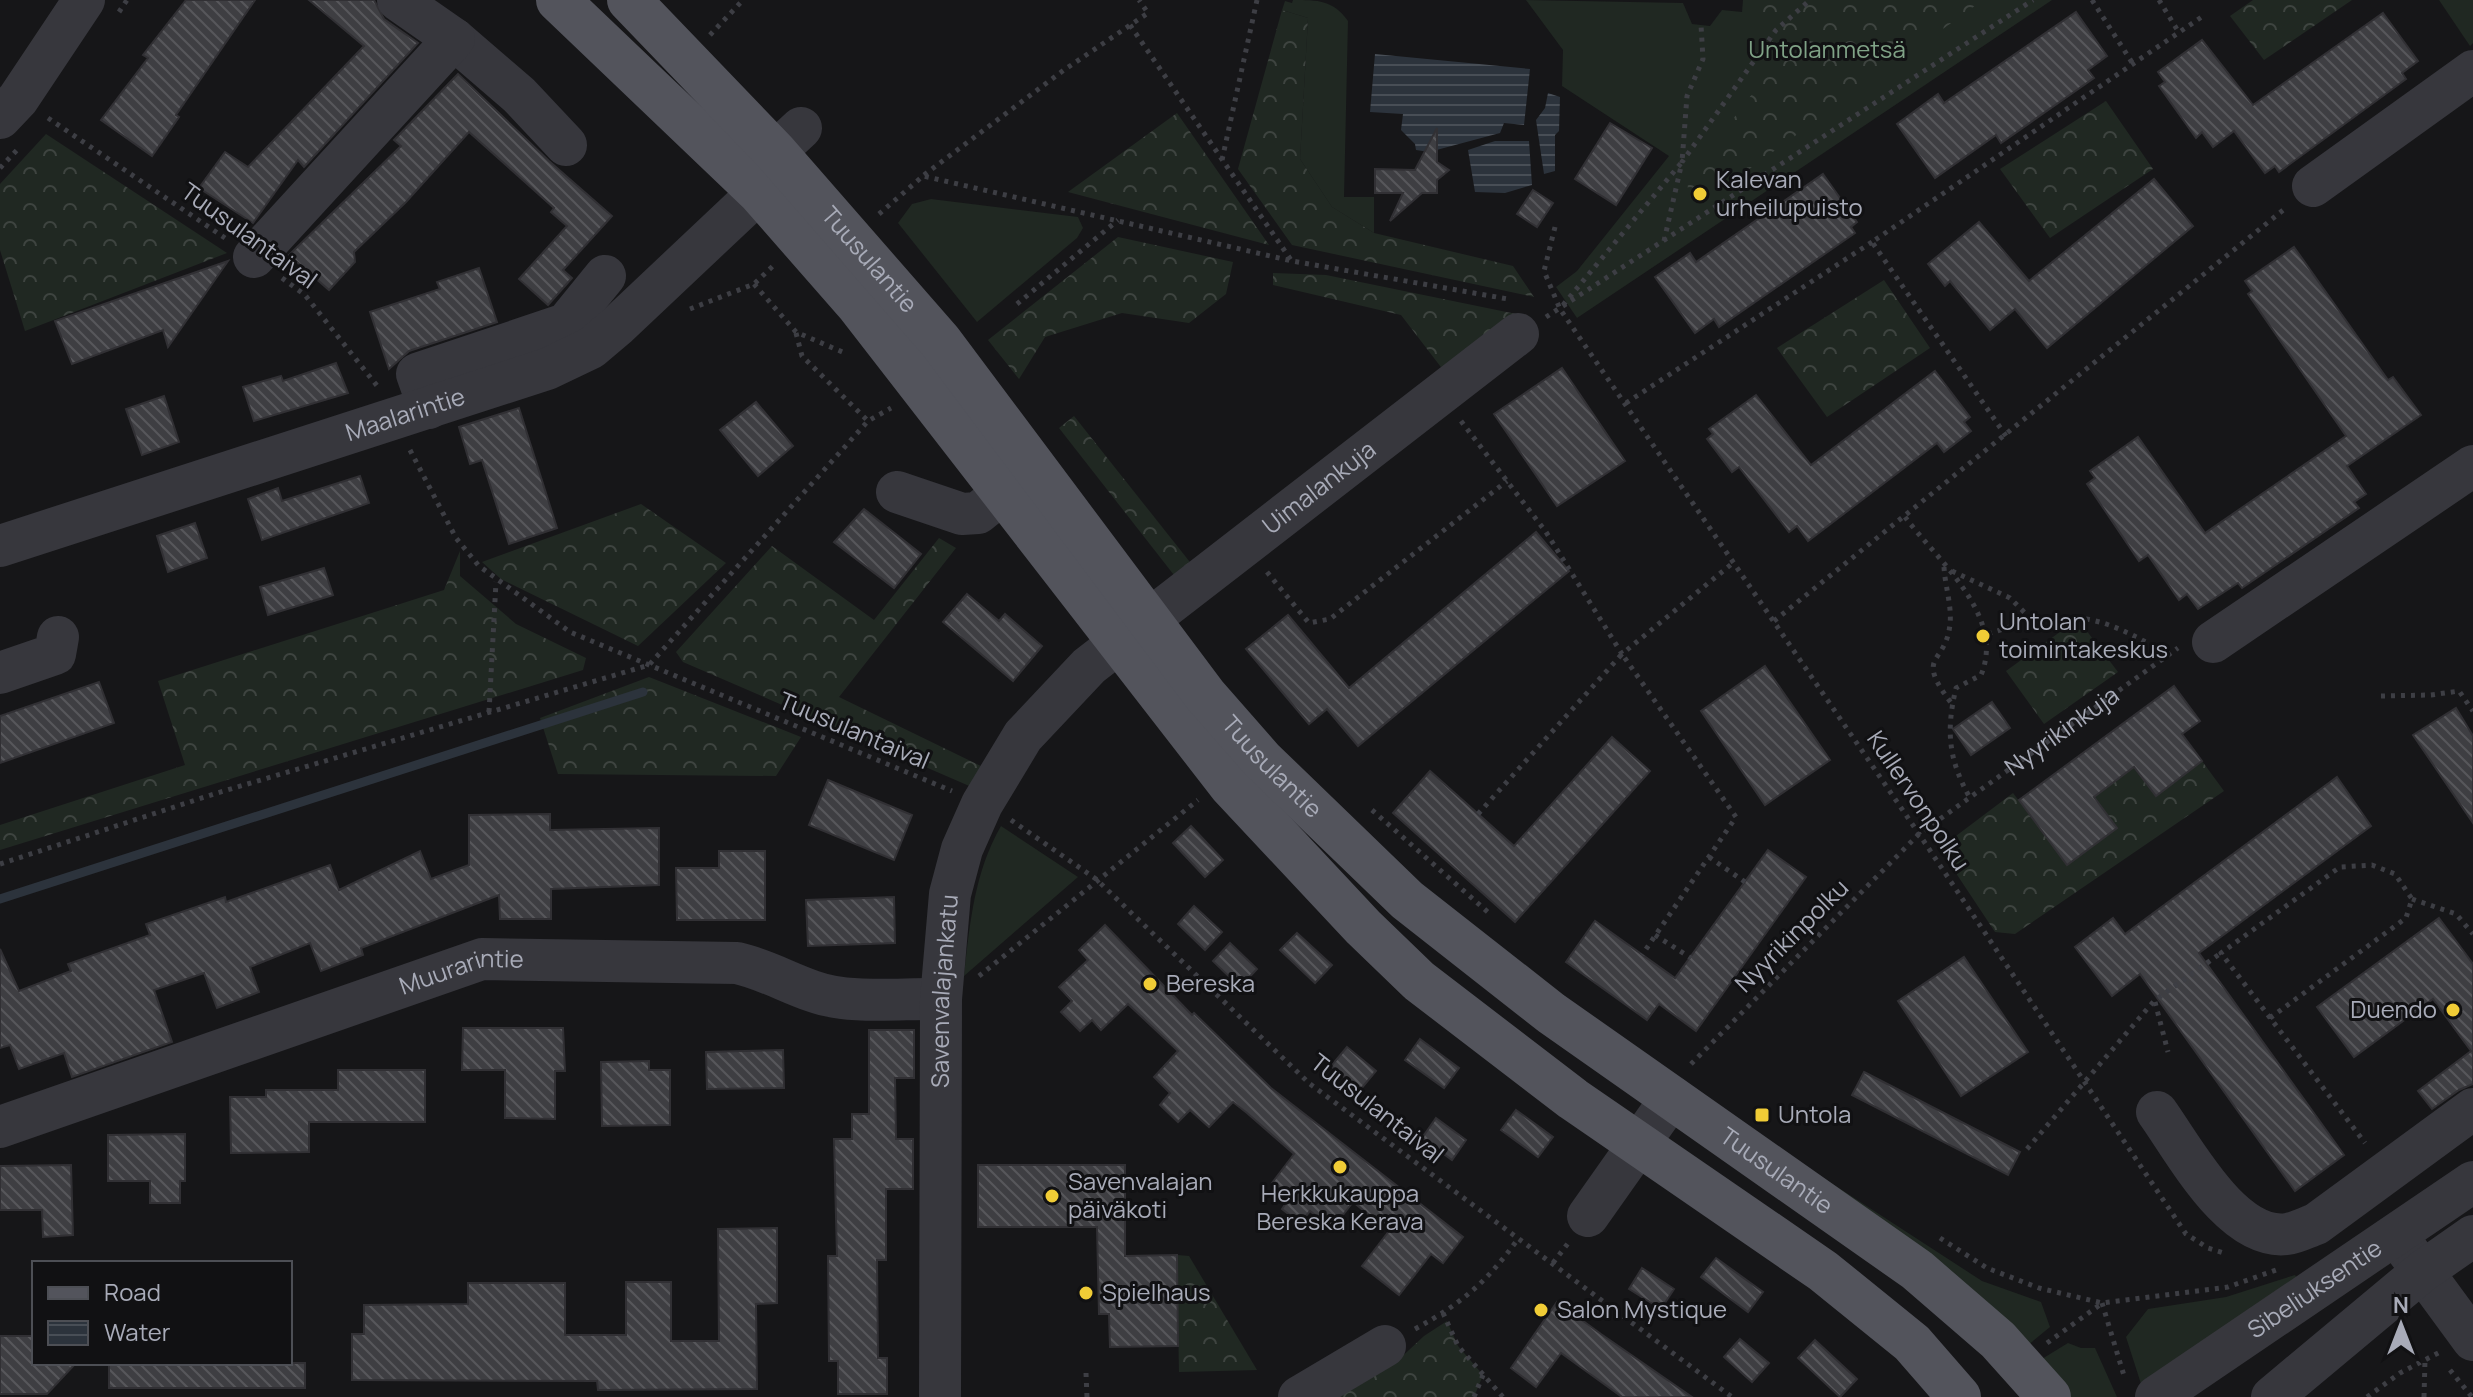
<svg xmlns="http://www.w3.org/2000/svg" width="2473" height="1397" font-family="Manrope,sans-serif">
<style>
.grass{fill:#202822}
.forest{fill:url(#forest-crowns)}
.water{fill:url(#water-rules)}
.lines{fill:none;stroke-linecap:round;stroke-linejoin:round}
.stream{stroke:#2c333c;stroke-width:9}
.building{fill:url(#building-back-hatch);stroke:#313034;stroke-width:2}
.path{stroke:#3d3e44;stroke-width:5;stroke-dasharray:4 6;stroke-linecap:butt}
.minor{stroke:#37373d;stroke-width:42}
.major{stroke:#53545c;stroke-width:44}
.poi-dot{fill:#f0cc36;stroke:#111113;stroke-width:3}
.labels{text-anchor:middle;stroke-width:6;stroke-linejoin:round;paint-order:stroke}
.park-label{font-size:24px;fill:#80a387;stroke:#111113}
.poi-label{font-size:24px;fill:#a8abb8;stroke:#111113;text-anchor:start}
.street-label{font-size:24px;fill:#a8abb8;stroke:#111113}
</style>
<defs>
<pattern id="forest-crowns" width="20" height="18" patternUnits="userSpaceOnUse" patternTransform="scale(2)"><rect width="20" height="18" fill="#202822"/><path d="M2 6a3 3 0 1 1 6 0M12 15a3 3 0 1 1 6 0" fill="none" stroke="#3e4440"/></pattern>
<pattern id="water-rules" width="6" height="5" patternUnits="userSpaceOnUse" patternTransform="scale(2)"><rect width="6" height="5" fill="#2c333c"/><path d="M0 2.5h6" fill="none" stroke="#484e56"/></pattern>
<pattern id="building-back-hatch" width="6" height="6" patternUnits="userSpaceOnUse" patternTransform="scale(2)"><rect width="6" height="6" fill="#3e3e42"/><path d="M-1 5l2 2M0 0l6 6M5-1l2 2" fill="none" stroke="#57575b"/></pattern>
</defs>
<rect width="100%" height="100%" fill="#161618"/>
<g class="grass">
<path d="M1293,0c25,0 40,0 55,21l-4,176h30v36l-42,-26 -32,-48 8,-141 -26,-8 3,-9 7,2z"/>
<path d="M1526,0l157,3 9,21 18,2 12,-16 20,2 1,-12h309l-475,318 -21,-31 21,-16 92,-115 -107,-70 1,-36z"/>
<path d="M2439,0h34v43l-3,3z"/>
<path d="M931,199l147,18 5,11 -6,10 -100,84 -79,-99 14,-19z"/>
<path d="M1001,826l77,51 -114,99c6,-53 10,-103 37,-150z"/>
<path d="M1822,1177l160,104 59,21 9,25 -23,19z"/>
<path d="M2295,1275l3,4 -156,108 -16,-50 22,-28 78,-12z"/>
<path d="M2068,1343l13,5h14l22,49h-48l-32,-35z"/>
</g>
<g class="forest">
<path d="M1759,0h224l-296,214 1,-36 90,-118z"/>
<path d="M2253,0h99l-88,60 -34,-44z"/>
<path d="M1282,10l26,8 -8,141 32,48 42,26 139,33 21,31 -242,-52 -54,-76z"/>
<path d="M2106,101l47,68 -103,69 -50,-69z"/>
<path d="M1177,113l92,132 -201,-53z"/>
<path d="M46,134l181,119 -202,78 -25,-81v-66z"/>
<path d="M1118,237l115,25 -7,32 -37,29 -67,-10 -77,24 -26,42 -31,-39z"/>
<path d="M1273,273l53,2 205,42 -84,58 -46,-60 -128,-30z"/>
<path d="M1884,280l46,68 -103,69 -50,-69z"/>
<path d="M1074,416l123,155 -16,13 -122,-156z"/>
<path d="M641,504l85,59 -88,83 -137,-67 -19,-17z"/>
<path d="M939,538l17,10 -117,149 148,72 -13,19 -291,-126 -7,-10 96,-106 102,74z"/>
<path d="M460,551v25l56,48 70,34 -3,12 -583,180v-25l185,-60 -27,-84 286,-91z"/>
<path d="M2064,629l22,1 32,42 -74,52 -38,-53z"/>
<path d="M649,677l152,60 -25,39 -218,-2 -18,-56z"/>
<path d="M2202,761l22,30 -209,143 -20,-2 -53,-80 2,-7 69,-52 54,72 49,-36 -22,-32 40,-30 22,29z"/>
<path d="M1177,1255l12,1 68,114 -78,2z"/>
<path d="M1447,1321l11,25 25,29 -9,22h-142l62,-33 30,-28z"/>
</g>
<g class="water">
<path d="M1375,54l155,15 -6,56 -20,-2 -4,10 -71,19 -13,-2 -1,-6 -14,-14 2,-16 -33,-2z"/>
<path d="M1548,93l12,4 -1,34 -4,4v36l-11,3 -8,-54 9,-12z"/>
<path d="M1495,141h34l3,44 -27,8 -30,-1 -7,-42z"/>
</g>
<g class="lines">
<path class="stream" d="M0,899l643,-207"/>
</g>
<g class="building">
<path d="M186,0h69l-79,115 3,2 -27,39 -51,-36 47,-62 -5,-3z"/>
<path d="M309,0h65l10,19 34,24 -114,124 -6,-7 -45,63 -54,-35 26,-36 23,15 116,-121z"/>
<path d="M2076,12l31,44 -19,14 6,8 -93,65 -5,-8 -61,43 -38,-54 41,-30 6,9z"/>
<path d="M2383,13l35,48 -16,12 4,6 -127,93 -4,-6 -10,7 -31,-42 -21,16 -11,-15 -6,6 -37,-52 6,-4 -7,-10 44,-32 51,65z"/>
<path d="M458,74l91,87 63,55 -49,54 9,8 -24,27 -29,-26 48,-53 -16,-14 3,-4 -85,-76 -63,70 -52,50 1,10 -26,28 -40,-35 112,-109 -7,-6z"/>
<path d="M1610,123l42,25 -36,57 -41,-26z"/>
<path d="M1437,128v34l12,8 -12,10v13h-15l-32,28 13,-28h-28v-24l40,1z"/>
<path d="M1823,174l34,48 -6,5 4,6 -136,94 -5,-8 -19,14 -40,-56 35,-24 6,9z"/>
<path d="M2154,179l39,47 -146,122 -32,-39 -25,21 -40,-49 -5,5 -17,-22 51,-42 50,59z"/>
<path d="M1533,190l20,13 -16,24 -20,-13z"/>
<path d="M2294,247l94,133 5,-3 28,38 -74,51 19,28 -12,8 5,6 -117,80 -4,-5 -40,26 -11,-15 -8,6 -31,-45 -9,6 -52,-77 8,-6 -5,-7 48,-34 67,96 141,-97 -98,-142 4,-3 -7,-10z"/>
<path d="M228,261l-60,86 -5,-17 -91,34 -17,-43z"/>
<path d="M479,268l18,54 -88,29 -20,18 -19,-57 70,-23 -3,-7z"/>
<path d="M336,363l12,30 -94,28 -11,-34 38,-11 2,5z"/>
<path d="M1562,368l63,93 -68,45 -63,-92z"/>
<path d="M1935,371l35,46 -6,5 7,9 -27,21 -7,-9 -129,98 -11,-15 -8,6 -50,-65 -7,5 -25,-33 6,-5 -4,-5 47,-34 55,70z"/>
<path d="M164,396l15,46 -37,13 -16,-46z"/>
<path d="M756,402l37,44 -35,30 -38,-46z"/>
<path d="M519,408l38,120 -48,16 -27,-84 -12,4 -11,-37z"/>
<path d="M360,476l9,27 -107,37 -14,-41 30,-11 4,13z"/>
<path d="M864,509l57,45 -27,34 -60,-46z"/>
<path d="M195,523l12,35 -39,14 -11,-36z"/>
<path d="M1536,532l33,39 -211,175 -31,-37 -18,15 -63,-75 42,-34 61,73z"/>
<path d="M324,568l9,27 -65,20 -8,-28z"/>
<path d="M967,594l32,27 6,-7 37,32 -29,35 -70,-59z"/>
<path d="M1765,666l65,94 -65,45 -64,-94z"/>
<path d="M99,682l15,41 -114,40v-47z"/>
<path d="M2174,686l26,35 -18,13 20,27 -46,35 -22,-29 -40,30 23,31 -50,37 -48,-65z"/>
<path d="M1992,702l18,26 -39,27 -18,-26z"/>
<path d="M2456,708l17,28v87l-60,-88z"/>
<path d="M1612,737l38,34 -135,151 -122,-109 37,-42 84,75z"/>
<path d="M2337,777l34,49 -172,127 145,202 -49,36 -155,-217 -28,22 -37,-49 38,-29 12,16z"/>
<path d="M828,780l84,35 -18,45 -85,-35z"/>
<path d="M550,814v16l109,-2v57l-108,4v30h-51l-1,-24 -138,53 2,7 -42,16 -11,-28 -60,24 9,25 -42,16 -13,-35 -50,17 18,52 -100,35 -8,-24 -45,16 -9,-24 -10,3v-99l19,42 52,-20 -3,-7 82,-29 -4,-11 79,-27 1,5 104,-37 9,25 81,-39 11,28 38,-14v-50z"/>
<path d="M1191,826l32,34 -18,17 -32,-34z"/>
<path d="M1768,850l38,27 -110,154 -37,-27 -12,16 -81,-58 29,-41 80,57z"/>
<path d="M719,851h46v69h-88l-1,-52h43z"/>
<path d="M894,897l1,46 -87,3 -2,-46z"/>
<path d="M1194,906l28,26 -17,18 -27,-26z"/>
<path d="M2439,918l34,46v120l-14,6 -27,19 -14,-18 53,-40 -38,-52 -79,58 -37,-50z"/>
<path d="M1105,925l87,90 2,-2 77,75 192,149 -20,26 -12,-9 -32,41 -37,-29 27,-35 -36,-29 -21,27 -22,-18 -10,12 -18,-14 8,-12 -18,-14 22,-29 -47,-41 -14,-11 -24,25 -19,-17 -12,12 -18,-17 10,-12 -16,-16 24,-26 -50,-47 -27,26 -9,-10 -12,11 -19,-19 11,-11 -13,-14 29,-27 -9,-10z"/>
<path d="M1297,933l35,32 -17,18 -35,-33z"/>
<path d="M1230,943l27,26 -17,18 -27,-26z"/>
<path d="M1964,957l64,95 -67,44 -63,-95z"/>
<path d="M463,1028h100l2,43h-10v48l-50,-1v-48h-43z"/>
<path d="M869,1030h45v48h-19l1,61h17v50h-27v71h-9l1,98h9v36h-49v-33h-9l-1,-105h9l-3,-117h18v-25h17z"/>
<path d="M1420,1039l39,29 -15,20 -39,-28z"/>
<path d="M1347,1047l29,24 -16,19 -29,-24z"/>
<path d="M783,1050l1,38 -77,1 -1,-37z"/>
<path d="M649,1061v9h21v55l-68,1 -1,-64z"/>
<path d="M338,1070h87v52h-116v30l-78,1 -1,-56h36v-7h72z"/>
<path d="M1864,1072l156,80 -12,23 -156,-80z"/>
<path d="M1516,1110l37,27 -15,20 -37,-27z"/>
<path d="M1436,1118l30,22 -14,20 -30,-22z"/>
<path d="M185,1134v47h-5v22h-30v-22h-42v-46z"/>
<path d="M71,1165l2,70 -30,2 -1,-27h-42v-44z"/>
<path d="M978,1165h147v91l52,-1 1,91 -68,1 -1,-33h-10l-2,-87h-119z"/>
<path d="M777,1228v75l-21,1 1,85 -159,1 -1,-9 -245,-1v-46h12v-29l104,-1v-21h97v52h61v-53h45v59h48l-1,-112z"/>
<path d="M1716,1258l47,34 -15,20 -47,-35z"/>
<path d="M1642,1268l32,21 -13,20 -32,-20z"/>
<path d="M1557,1302l44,32 91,63h-70l-61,-44 -25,34 -25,-19z"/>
<path d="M0,1336h34v27h42l-29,31h-47z"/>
<path d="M1740,1339l29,24 -17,19 -28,-25z"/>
<path d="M1815,1340l42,39 -17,18 -42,-39z"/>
<rect x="109" y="1363" width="196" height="25"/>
</g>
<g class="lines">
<g class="path">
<path d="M2092,0l41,64"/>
<path d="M2159,0l19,31"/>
<path d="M119,12l8,-12"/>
<path d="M1130,25l161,235"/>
<path d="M710,35l33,-35"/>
<path d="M48,118l177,120"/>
<path d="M1222,160l35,-160"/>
<path d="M0,168l18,-19"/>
<path d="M924,175l140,-105 84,-57 -9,-13"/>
<path d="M879,214l44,-38 369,85 216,38"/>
<path d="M1555,227l-11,44 16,38 359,525 267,400 22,14 16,5"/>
<path d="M1664,241l18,-79 94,-132 34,-30"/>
<path d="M282,278l23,17 73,92"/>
<path d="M754,284l42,48 51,22"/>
<path d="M1017,304l101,-84"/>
<path d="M1563,305l119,-143 5,-66 16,-37 -2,-34"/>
<path d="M690,309l64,-25 21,-20"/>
<path d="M1546,317l487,-317"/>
<path d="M796,333l6,23 66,65"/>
<path d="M1626,403l246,-161"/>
<path d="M1461,421l85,111 76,122 112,-92"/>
<path d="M2006,436l-134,-194 331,-226"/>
<path d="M410,450l46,88 23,28 91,66 382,159"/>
<path d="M1905,517c33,44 101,99 76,158l-25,13c-10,42 -8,71 14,110"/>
<path d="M1944,567c1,19 8,39 6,57 -4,42 -37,29 2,80"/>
<path d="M1952,571l58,27 21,21"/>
<path d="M1267,572l42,51 21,-4 177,-138"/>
<path d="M1774,621l513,-414"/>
<path d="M1988,634c79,-27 109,-22 180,21"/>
<path d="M2381,696l50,-1 28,-4 14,20"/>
<path d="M489,712l7,-130"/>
<path d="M1372,810l118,104"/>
<path d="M1478,814l144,-160 114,163 -94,138"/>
<path d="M1011,820l85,59 214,205 422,313"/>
<path d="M1709,857l36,25"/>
<path d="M0,864l217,-71 432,-128 219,-244 23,-13"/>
<path d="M2412,899l44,15 17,20"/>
<path d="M1655,935l36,23"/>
<path d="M979,976l219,-176"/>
<path d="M2155,1002l13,50"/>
<path d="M2270,1018l136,-100 6,-19 -17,-25 -23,-9 -32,2 -119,86 144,190"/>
<path id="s1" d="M1691,1064l228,-230 259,-186"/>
<path d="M2027,1149l127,-148 67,-48"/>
<path d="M1940,1238l47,30 52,20 63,15 126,-16 48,-17"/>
<path d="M1553,1263l16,-21"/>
<path d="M2102,1303l23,76"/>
<path d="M1443,1313l15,33 45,51"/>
<path d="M1415,1329c47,-26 71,-46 103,-90"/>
<path d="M2047,1343l54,-39"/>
<path d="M2450,1370l22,27"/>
<path d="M1086,1373l1,24"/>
<path d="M1474,1397l9,-22"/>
<path d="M2367,1397l33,-24 40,-21"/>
<path d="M2424,1397l1,-37"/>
</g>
<g class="minor">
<path d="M454,39l65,56 47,50"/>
<path d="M0,118l18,-19 66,-99"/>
<path d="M2313,186l160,-115"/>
<path d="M254,257l200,-218 -56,-39"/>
<path d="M429,408l-12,-34 149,-50 39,-48"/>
<path d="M897,492l65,22 16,-1 45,-36 7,2"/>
<path id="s2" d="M0,546l547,-177 44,-21 26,-22 142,-134 16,-40 26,-24"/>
<path d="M2213,642l260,-176"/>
<path d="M0,673l55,-19 3,-17"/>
<path d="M2157,1112c28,39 75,129 130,122 9,-1 20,-7 29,-10l157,-115"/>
<path id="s3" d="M0,1127l482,-168 255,4c27,6 49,19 75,28 38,14 88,7 129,8"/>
<path d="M1588,1216l84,-119"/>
<path d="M2407,1250l66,90"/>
<path id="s4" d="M940,1397l1,-398 9,-105 12,-45 20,-45 41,-68 66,-70 429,-332"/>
<path d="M1299,1397l86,-51"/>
<path id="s5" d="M2156,1397l317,-215"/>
<path d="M2272,1397l151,-126 50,-35"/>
</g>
<g class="major">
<path d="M558,0l201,192 99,113 373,481 132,141 56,54 154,118 250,172 89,72 47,54"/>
<path id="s6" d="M629,0l146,152 165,189 265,354 57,65 145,140 144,113 366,257 81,70 51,57"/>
</g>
</g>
<g class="poi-dot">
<circle cx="1700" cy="194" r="8"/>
<circle cx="1983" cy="636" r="8"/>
<circle cx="1150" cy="984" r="8"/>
<circle cx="2453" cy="1010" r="8"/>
<rect x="1754" y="1107" width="16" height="16" rx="4"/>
<circle cx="1340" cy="1167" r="8"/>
<circle cx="1052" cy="1196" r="8"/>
<circle cx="1086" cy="1293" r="8"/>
<circle cx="1541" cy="1310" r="8"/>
</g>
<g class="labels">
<g class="park-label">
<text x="1827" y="58">Untolanmetsä</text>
</g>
<g class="poi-label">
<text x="1716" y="188">Kalevan<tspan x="1716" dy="28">urheilupuisto</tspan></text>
<text x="1999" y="630">Untolan<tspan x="1999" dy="28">toimintakeskus</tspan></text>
<text x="1166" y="992">Bereska</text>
<text x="2437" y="1018" text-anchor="end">Duendo</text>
<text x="1778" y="1123">Untola</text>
<text x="1068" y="1190">Savenvalajan<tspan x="1068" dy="28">päiväkoti</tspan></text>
<text x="1340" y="1202" text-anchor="middle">Herkkukauppa<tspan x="1340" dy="28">Bereska Kerava</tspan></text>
<text x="1102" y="1301">Spielhaus</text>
<text x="1557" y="1318">Salon Mystique</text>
</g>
<g class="street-label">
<text transform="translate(249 236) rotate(36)" y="8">Tuusulantaival</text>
<text dy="8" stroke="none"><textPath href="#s6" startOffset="354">Tuusulantie</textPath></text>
<text dy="8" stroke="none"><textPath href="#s2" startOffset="426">Maalarintie</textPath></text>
<text dy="8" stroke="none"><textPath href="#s4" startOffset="1066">Uimalankuja</textPath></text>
<text transform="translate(854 731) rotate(23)" y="8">Tuusulantaival</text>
<text dy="8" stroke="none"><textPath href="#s1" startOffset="500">Nyyrikinkuja</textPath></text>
<text dy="8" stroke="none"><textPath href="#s6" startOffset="1002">Tuusulantie</textPath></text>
<text transform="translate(1918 801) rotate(56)" y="8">Kullervonpolku</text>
<text transform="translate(1792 936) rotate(-45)" y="8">Nyyrikinpolku</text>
<text dy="8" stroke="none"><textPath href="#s3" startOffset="488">Muurarintie</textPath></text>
<text dy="8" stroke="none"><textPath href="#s4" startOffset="406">Savenvalajankatu</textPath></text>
<text transform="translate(1377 1109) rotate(38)" y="8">Tuusulantaival</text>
<text dy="8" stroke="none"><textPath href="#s6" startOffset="1650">Tuusulantie</textPath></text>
<text dy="8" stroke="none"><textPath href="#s5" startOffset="192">Sibeliuksentie</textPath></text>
</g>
</g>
<rect x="32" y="1261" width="260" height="104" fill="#111113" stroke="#4d4f55" stroke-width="2"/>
<rect x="48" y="1287" width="40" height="12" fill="#53545c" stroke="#4d4f55" stroke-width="2"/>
<text x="104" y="1301" font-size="24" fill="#a8abb8">Road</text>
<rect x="48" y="1321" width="40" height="24" fill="url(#water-rules)" stroke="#4d4f55" stroke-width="2"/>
<text x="104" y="1341" font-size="24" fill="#a8abb8">Water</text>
<g transform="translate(2401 1325)" stroke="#111113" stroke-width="6" paint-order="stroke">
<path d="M0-6L14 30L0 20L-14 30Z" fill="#a8abb8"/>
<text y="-12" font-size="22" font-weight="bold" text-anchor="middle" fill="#a8abb8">N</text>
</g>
</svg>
